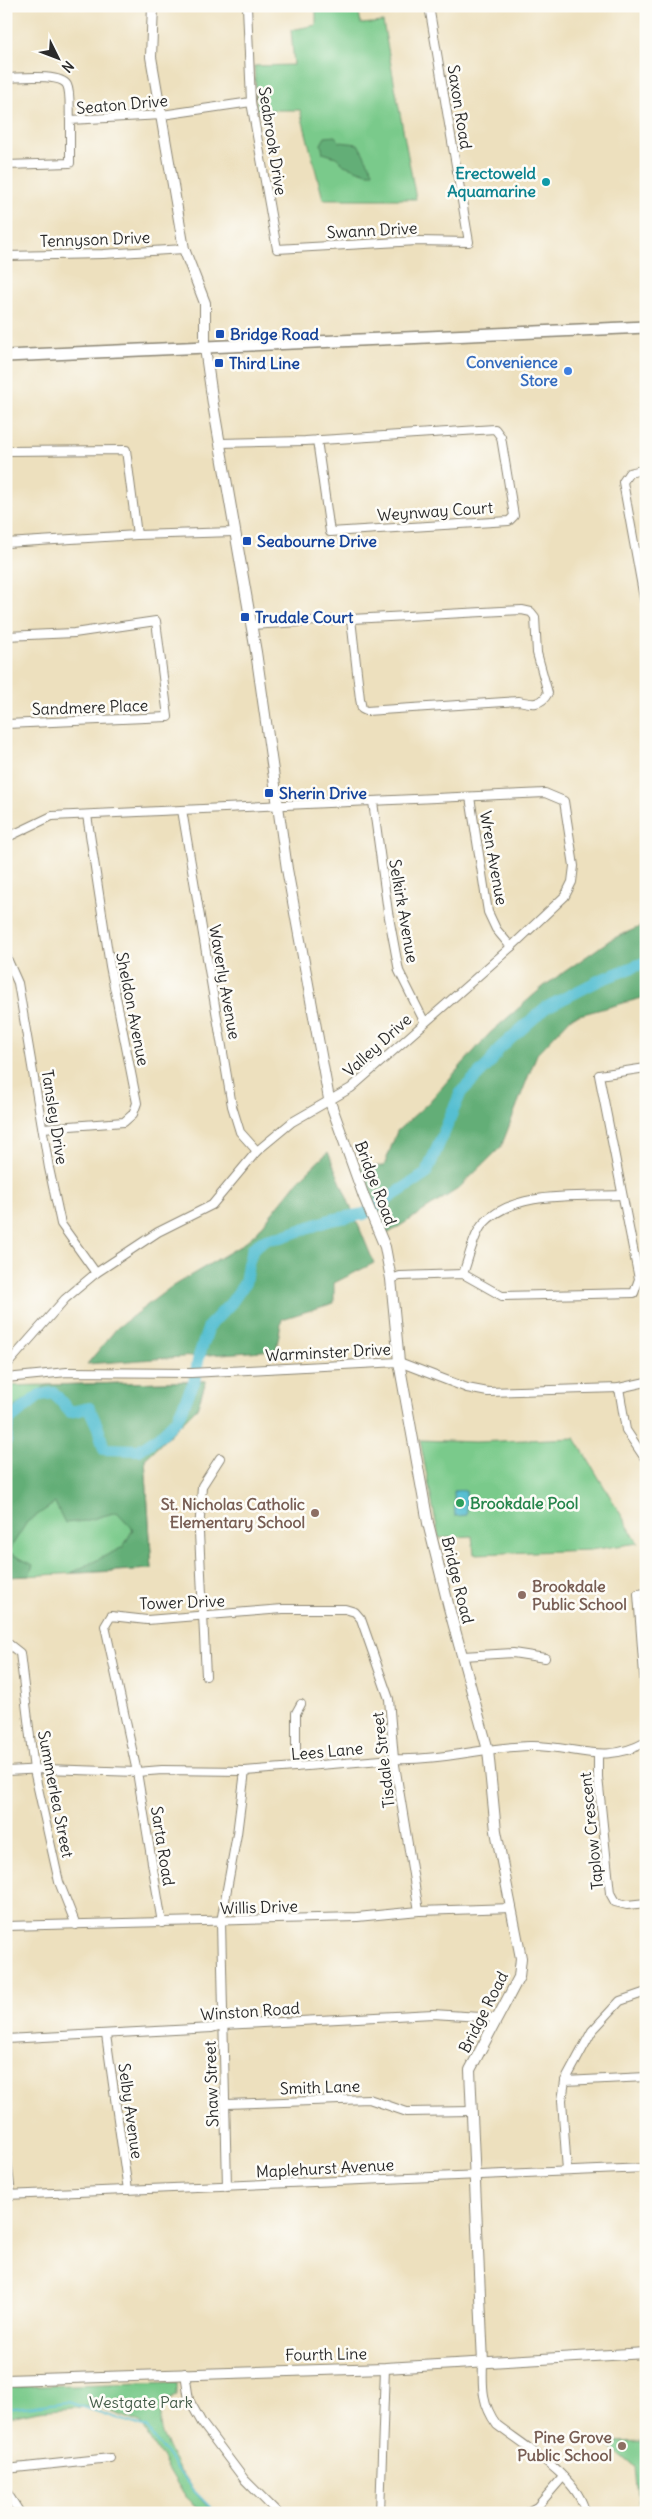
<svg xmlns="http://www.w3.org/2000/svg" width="652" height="2519" font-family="Delius,sans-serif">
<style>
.green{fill:#7aca8b;stroke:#527a5b}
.forest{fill:#63ae77;stroke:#476c51}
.water{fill:#56bfd2;stroke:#40757e}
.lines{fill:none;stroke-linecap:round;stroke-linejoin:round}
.stream{stroke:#56bfd2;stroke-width:2}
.river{stroke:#56bfd2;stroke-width:12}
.minor-casing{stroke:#8c8674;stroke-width:10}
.tertiary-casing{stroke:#8c8674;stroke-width:12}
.secondary-casing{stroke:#8c8674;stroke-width:14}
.minor{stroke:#fff;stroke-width:8}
.tertiary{stroke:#fff;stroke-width:10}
.secondary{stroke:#fff;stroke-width:11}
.culture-dot{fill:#0f9aa8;stroke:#fdfcf7;stroke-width:2}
.transit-dot{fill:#1a4fb4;stroke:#fdfcf7;stroke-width:2}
.shop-dot{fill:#3f7fe0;stroke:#fdfcf7;stroke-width:2}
.leisure-dot{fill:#2e9e5b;stroke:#fdfcf7;stroke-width:2}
.education-dot{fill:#8d6e63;stroke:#fdfcf7;stroke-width:2}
.labels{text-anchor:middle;stroke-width:5;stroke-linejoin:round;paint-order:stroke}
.street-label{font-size:16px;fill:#2b2b2b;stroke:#fdfcf7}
.culture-label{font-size:16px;font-weight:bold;fill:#0d838f;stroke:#fdfcf7;text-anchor:end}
.transit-label{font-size:16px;font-weight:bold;fill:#164399;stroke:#fdfcf7;text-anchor:start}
.shop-label{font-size:16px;font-weight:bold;fill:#366cbe;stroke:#fdfcf7;text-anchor:end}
.leisure-label{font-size:16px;font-weight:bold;fill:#27864d;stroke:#fdfcf7;text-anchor:start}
.education-label{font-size:16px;font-weight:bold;fill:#785e54;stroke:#fdfcf7;text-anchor:end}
.park-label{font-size:16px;fill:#435b48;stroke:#fdfcf7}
</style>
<rect width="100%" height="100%" fill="#fdfcf7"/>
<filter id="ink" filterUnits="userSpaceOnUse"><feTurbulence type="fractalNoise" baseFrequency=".02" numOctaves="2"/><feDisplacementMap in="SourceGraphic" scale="10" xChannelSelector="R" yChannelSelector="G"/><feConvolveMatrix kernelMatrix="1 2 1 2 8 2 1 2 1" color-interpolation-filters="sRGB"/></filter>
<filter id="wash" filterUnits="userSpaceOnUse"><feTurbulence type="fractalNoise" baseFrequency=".0096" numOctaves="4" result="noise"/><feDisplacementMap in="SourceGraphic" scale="20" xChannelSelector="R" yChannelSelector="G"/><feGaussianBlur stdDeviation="1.12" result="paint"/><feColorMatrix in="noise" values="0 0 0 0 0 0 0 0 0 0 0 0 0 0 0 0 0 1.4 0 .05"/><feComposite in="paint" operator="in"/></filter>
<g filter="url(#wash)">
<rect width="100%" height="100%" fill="#ede0be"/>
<g class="green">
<path d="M316,6h42l3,18 22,-2 33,177h-93l-23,-89h-43l-3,-44 40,-1 -3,-35 25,-5z"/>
<path d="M206,1381l-9,27 -52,51 7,110 -146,8v-191z"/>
<path d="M575,1438l63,105 -48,7 -116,4 -2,-18 -33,2 -19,-98 55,2z"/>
<path d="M177,2382v13l-16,11c-1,8 -2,19 1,27 9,25 32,64 53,80h-11l-20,-18 -43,-72 -45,-17 -58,5 -32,7v-31z"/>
<path d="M646,2441v63h-7l-4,-36 -26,-22 4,-4z"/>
</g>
<g class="forest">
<path d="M335,136l5,6 18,2 15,27 -1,2h-5l-23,-8 -8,-8 -13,-4 -2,-9 4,-7z"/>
<path d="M646,924v73l-74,20 -35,37 -36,93 -43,42 -74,47 -25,-69 25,-1 13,-35 31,-28 62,-70 54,-47 66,-46z"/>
<path d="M328,1152l46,111 -40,20v20l-52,16 -6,31 -189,14 30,-36 54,-41 69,-41 16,-13 43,-53z"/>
<path d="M206,1381l-9,27 -52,51 7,110 -81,4 52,-26 10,-18 -16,-17 -32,9 -20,2 -10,-20 -28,19 -19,30 25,13 -4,11 -23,1v-164l41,-28z"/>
</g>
<path class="water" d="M466,1490l1,25 -12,1 -1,-25z"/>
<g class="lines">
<path class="stream" d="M6,2409l62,-7 79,26 45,61 24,24"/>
<path class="river" d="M6,1441l2,-20 32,-26 14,-2 16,19 19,-4 9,20 6,21 35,1 21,-14 17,-17 17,-37 5,-26 10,-30 22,-23 14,-20 3,-19 5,-16 13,-9 15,-2 49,-17 34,-6 62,-40 35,-82 29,-29 9,-14 46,-41 55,-28 46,-18"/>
</g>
</g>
<g filter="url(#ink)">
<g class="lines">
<g class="minor-casing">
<g id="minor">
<path d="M247,6l4,96 26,147 140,-8 52,1 -40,-236"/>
<path d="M6,78c13,0 54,-5 61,7 4,8 2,25 3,35"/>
<path d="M6,165l64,-2v-43l92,-5 89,-13"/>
<path d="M6,256l97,-2 81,-5"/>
<path d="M220,443l85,-2 190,-12 6,8 13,79 -5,5 -179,11 -13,-92"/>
<path d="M6,451l120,-1 11,85"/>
<path d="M646,469l-17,4 -6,9 23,127"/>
<path d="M6,543l131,-8 97,-3"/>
<path d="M251,625l100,-6 9,80 2,10 4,2 153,-10c13,3 22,5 29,-8l-11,-40 -2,-36 -4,-5 -9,-2 -171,9"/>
<path d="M6,636l68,-3 82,-12 12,96 -162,7"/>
<path d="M470,797l18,115 8,17 15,18"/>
<path d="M373,802l15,110 11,59 25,50"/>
<path d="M182,810l50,296 8,26 17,19"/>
<path d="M6,838l46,-22 493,-23 19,8 10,65 -2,16 -7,14 -54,51 -160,141 -59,34 -35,29 -45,54 -54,27 -62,41 -31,26 -59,67"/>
<path d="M6,956l12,27 31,185 12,56 35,49"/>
<path d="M43,1128l81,-6 9,-8 4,-11 -27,-137 -23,-151"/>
<path d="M463,1274c5,-13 11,-41 20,-50 31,-34 95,-27 138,-29"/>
<path d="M391,1279l9,-3 63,-2 39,22 132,-3 5,-14 -40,-204 47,-7"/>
<path d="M6,1378l61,-6 124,1 208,-11 68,26 21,4 131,-4 27,-6"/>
<path d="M619,1388l7,42 20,30"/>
<path d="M646,1593l-8,1 8,108"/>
<path d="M6,1642l14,11 14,117 25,112 17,43"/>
<path d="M463,1656l50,-3 32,5"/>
<path d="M206,1676l-7,-143 3,-47 18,-28"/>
<path d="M598,1755v22l12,116 5,9 12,3 19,-2"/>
<path d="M296,1767v-54l5,-9"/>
<path d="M6,1771l39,-2 92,3 25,-2 83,1 149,-12c46,2 91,-12 136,-13 44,-1 73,20 116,-4"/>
<path d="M162,1923l-25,-151 -32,-146 6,-10 36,4 136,-11h62l10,3 6,7 28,80 5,60 25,152"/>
<path d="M6,1926l351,-9 62,-6 93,-3"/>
<path d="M106,2035l22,155"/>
<path d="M6,2039l206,-11 11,-3 210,-11 63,4"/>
<path d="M565,2081l81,-4"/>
<path d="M226,2104l143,-5 38,13 65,-1"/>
<path d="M6,2150l5,45"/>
<path d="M567,2171l-5,-71 3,-19 27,-50 28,-30 26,-9"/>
<path d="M227,2187l-6,-265 16,-88 8,-63"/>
<path d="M6,2195l640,-27"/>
<path d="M483,2363c-1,24 -1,42 14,62 26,20 84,54 88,88"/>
<path d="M185,2373l4,27 13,23 42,56 34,34"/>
<path d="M6,2469l104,-11"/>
<path d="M6,2491l14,22"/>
<path d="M380,2513l5,-145"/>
<path d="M526,2513l11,-6 26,-30"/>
</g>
</g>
<g class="tertiary-casing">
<g id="tertiary">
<path d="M153,6l-2,51 33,192 21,54v45l8,56 43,248 31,217 42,230 35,98 21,50 6,32 8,83 29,161 21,85 39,142 8,81 25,127 -2,19 -49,93 13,293"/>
<path d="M6,2380l379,-12 261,-15"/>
</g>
</g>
<g class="secondary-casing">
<path id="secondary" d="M6,356l640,-29"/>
</g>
<use href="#minor" class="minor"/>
<use href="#tertiary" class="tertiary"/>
<use href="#secondary" class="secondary"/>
</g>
</g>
<circle class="culture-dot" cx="546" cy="182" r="5"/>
<g class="transit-dot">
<rect x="215" y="329" width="10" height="10" rx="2.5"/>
<rect x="214" y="358" width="10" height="10" rx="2.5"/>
<rect x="242" y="536" width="10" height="10" rx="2.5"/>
<rect x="240" y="612" width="10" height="10" rx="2.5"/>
<rect x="264" y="788" width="10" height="10" rx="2.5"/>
</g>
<circle class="shop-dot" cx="568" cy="371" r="5"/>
<circle class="leisure-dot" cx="460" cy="1503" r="5"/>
<g class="education-dot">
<circle cx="315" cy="1513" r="5"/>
<circle cx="522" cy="1595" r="5"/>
<circle cx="622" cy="2446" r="5"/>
</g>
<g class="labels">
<g class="street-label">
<text transform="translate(122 104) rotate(-5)" y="6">Seaton Drive</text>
<text transform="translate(460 107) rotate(81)" y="6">Saxon Road</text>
<text transform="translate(273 141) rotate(81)" y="6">Seabrook Drive</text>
<text transform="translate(372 230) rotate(-3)" y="6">Swann Drive</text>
<text transform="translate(95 239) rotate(-2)" y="6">Tennyson Drive</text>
<text transform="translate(435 511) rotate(-4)" y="6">Weynway Court</text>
<text transform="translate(90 707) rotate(-2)" y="6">Sandmere Place</text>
<text transform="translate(494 858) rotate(80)" y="6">Wren Avenue</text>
<text transform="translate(404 911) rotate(80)" y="6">Selkirk Avenue</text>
<text transform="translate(225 982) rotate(80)" y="6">Waverly Avenue</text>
<text transform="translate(133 1009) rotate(79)" y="6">Sheldon Avenue</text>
<text transform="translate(377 1045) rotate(-42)" y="6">Valley Drive</text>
<text transform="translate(55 1117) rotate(81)" y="6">Tansley Drive</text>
<text transform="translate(376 1183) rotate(69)" y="6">Bridge Road</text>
<text transform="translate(328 1352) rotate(-3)" y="6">Warminster Drive</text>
<text transform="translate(458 1580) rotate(76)" y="6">Bridge Road</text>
<text transform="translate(182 1602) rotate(-2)" y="6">Tower Drive</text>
<text transform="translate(327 1751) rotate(-5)" y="6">Lees Lane</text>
<text transform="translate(383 1760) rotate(-97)" y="6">Tisdale Street</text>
<text transform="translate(56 1794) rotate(79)" y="6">Summerlea Street</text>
<text transform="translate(591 1831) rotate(-96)" y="6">Taplow Crescent</text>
<text transform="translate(163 1846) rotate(81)" y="6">Sarta Road</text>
<text transform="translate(259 1907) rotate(-2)" y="6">Willis Drive</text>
<text transform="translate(250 2011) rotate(-4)" y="6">Winston Road</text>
<text transform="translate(483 2012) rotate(-63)" y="6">Bridge Road</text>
<text transform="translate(211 2084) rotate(-92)" y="6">Shaw Street</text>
<text transform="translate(320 2087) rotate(-2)" y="6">Smith Lane</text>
<text transform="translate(131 2111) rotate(82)" y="6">Selby Avenue</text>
<text transform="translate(325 2168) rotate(-3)" y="6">Maplehurst Avenue</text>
<text transform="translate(326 2354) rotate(-1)" y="6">Fourth Line</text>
</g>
<g class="culture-label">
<text x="536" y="179">Erectoweld<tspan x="536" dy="18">Aquamarine</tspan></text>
</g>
<g class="transit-label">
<text x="230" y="340">Bridge Road</text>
<text x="229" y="369">Third Line</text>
<text x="257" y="547">Seabourne Drive</text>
<text x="255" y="623">Trudale Court</text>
<text x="279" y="799">Sherin Drive</text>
</g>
<g class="shop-label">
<text x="558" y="368">Convenience<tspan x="558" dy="18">Store</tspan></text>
</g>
<g class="leisure-label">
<text x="470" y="1509">Brookdale Pool</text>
</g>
<g class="education-label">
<text x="305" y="1510">St. Nicholas Catholic<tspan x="305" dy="18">Elementary School</tspan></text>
<text x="532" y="1592" text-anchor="start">Brookdale<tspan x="532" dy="18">Public School</tspan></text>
<text x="612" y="2443">Pine Grove<tspan x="612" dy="18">Public School</tspan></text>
</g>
<g class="park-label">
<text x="141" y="2408">Westgate Park</text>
</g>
</g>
<rect width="652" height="2519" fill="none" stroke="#fdfcf7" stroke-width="25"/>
<g transform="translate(58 58) rotate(132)" stroke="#fdfcf7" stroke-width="4" paint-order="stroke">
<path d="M0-4L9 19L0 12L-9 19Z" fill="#2b2b2b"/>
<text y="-8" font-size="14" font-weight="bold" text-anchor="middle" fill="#2b2b2b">N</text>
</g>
</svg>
